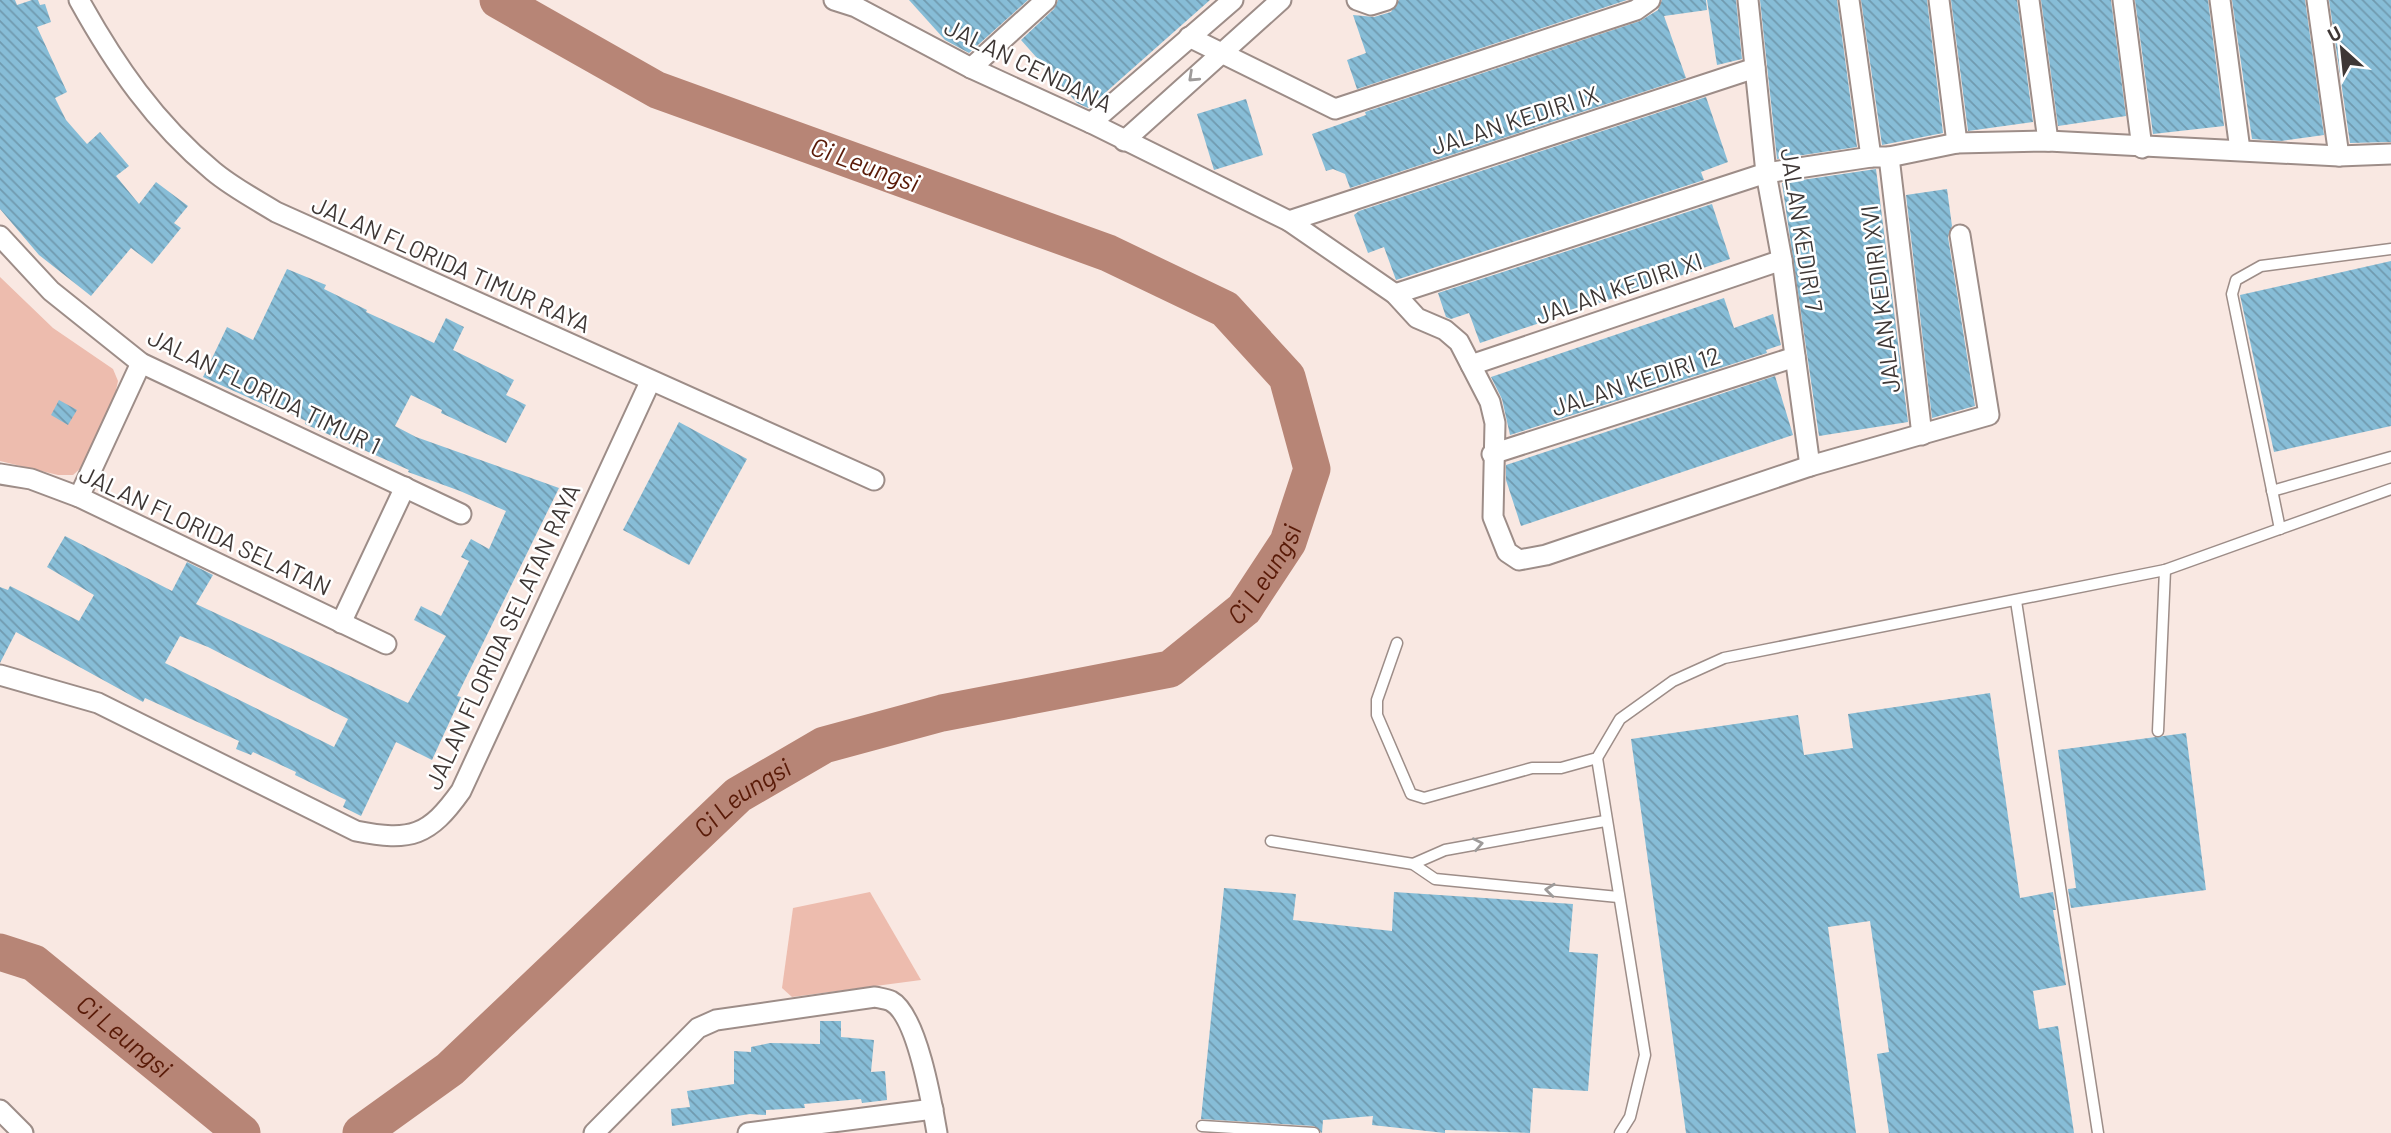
<svg xmlns="http://www.w3.org/2000/svg" width="2391" height="1133" font-family="Barlow,sans-serif">
<style>
.park{fill:#edbcae}
.lines{fill:none;stroke-linecap:round;stroke-linejoin:round}
.river{stroke:#b78576;stroke-width:37}
.building{fill:url(#building-back-hatch);fill-rule:evenodd}
.lane-casing{stroke:#9d8d88;stroke-width:13}
.street-casing{stroke:#9d8d88;stroke-width:23}
.lane{stroke:#fff;stroke-width:10}
.street{stroke:#fff;stroke-width:19}
.oneway{stroke:#9e9b9a}
.labels{text-anchor:middle;stroke-width:5;stroke-linejoin:round;paint-order:stroke}
.street-label{font-size:24px;fill:#3e3735;stroke:#fff}
.water-label{font-size:26px;font-style:italic;fill:#591a07;stroke:#fff}
</style>
<defs>
<pattern id="building-back-hatch" width="6" height="6" patternUnits="userSpaceOnUse" patternTransform="scale(1.75)"><rect width="6" height="6" fill="#87bdd7"/><path d="M-1 5l2 2M0 0l6 6M5-1l2 2" fill="none" stroke="#709aaf"/></pattern>
</defs>
<rect width="100%" height="100%" fill="#f9e8e2"/>
<g class="park">
<path d="M0,277l53,51 60,41 5,12 -3,14 -32,71 -10,9h-15l-58,-14z"/>
<path d="M870,892l51,88 -129,17 -10,-9 11,-80z"/>
</g>
<g class="lines">
<g class="river">
<path id="s1" d="M0,952l34,11 208,170"/>
<path id="s2" d="M361,1133l89,-64 288,-274 86,-50 118,-32 228,-44 74,-60 44,-67 24,-73 -25,-92 -62,-68 -117,-56 -451,-163 -159,-90"/>
</g>
</g>
<g class="building">
<path d="M0,0h15l2,5 15,-5h6l2,5 5,-1 6,18 -14,5 30,65 -12,6 11,22 21,24 13,-12 29,34 -13,10 23,28 17,-22 32,24 -14,17 7,5 -29,36 -21,-16 -40,48 -52,-41 -39,-46z"/>
<path d="M909,0h119l-59,53 -24,-13z"/>
<path d="M1058,0h152l-122,108 -11,-5 -56,-63 33,-31z"/>
<path d="M1399,0h228l-270,89 -10,-29 19,-7 -13,-38 21,2 17,-5z"/>
<path d="M1662,0h44l1,10 -43,6 22,62 -336,110 -5,-14 -12,-5 -7,2 -14,-37 54,-19 -1,-3 275,-91 18,-11z"/>
<path d="M1707,0h29l6,59 -25,6z"/>
<path d="M1760,0h77l20,147 -80,12z"/>
<path d="M1861,0h66l16,133 -61,12z"/>
<path d="M1951,0h66l16,122 -65,9z"/>
<path d="M2041,0h70l15,116 -68,10z"/>
<path d="M2135,0h73l16,126 -71,8z"/>
<path d="M2232,0h73l19,135 -43,6 -29,-2z"/>
<path d="M2329,0h62v142l-41,1z"/>
<path d="M1706,97l22,65 -27,10 3,8 -308,100 -12,-33 -16,6 -14,-38 5,-4z"/>
<path d="M1246,99l17,56 -49,15 -17,-56z"/>
<path d="M1876,169l32,253 -89,14 -37,-253z"/>
<path d="M1947,189l5,37 -4,11 27,169 -43,12 -26,-223z"/>
<path d="M1712,204l18,55 -250,84 -11,-30 -18,6 -5,-2 -8,-24z"/>
<path d="M2391,261v165l-117,26 -34,-157z"/>
<path d="M287,269l39,16 -2,4 43,21 -1,2 68,31 12,-25 18,9 -11,23 61,30 -8,15 20,10 -20,38 -65,-30 1,-3 -31,-15 -16,31 21,11 143,51 -102,208 4,1 -29,63 -36,-18 -35,74 -18,-9 3,-7 -51,-25 1,-3 -43,-20 -2,3 -15,-6 3,-8 -94,-43 -2,4 -127,-70 -16,31v-76l8,3 2,-4 69,35 15,-26 -47,-28 18,-31 107,55 15,-29 26,13 -17,29 212,99 38,-67 -32,-16 7,-14 20,10 28,-55 -8,-4 10,-18 18,10 17,-38 -46,-20 -52,-19 1,-2 -104,-46 1,-3 -28,-14 -2,3 -73,-33 24,-50 26,13zM180,636l28,11 140,72 -14,28 -169,-84z"/>
<path d="M1724,298l10,30 39,-14 8,31 -15,5 1,3 -257,82 -8,-36 -11,-22z"/>
<path d="M1775,376l18,59 -272,91 -15,-46v-15z"/>
<path d="M59,400l18,10 -9,15 -17,-10z"/>
<path d="M679,422l68,37 -58,106 -66,-35z"/>
<path d="M1990,693l30,205 33,-6 3,18h-3l13,75 -33,6 6,38 19,-3 16,107h-185l-12,-79 12,-2 -19,-131 -42,6 28,206h-170l-55,-394 167,-24 6,40 49,-7 -5,-34z"/>
<path d="M2186,733l20,157 -135,18 -3,-19 8,-1 -18,-138z"/>
<path d="M1224,888l72,6 -3,26 99,11 2,-39 179,12 -4,48 29,2 -10,137 -55,-3 -3,45 -85,-3v3l-73,-8 1,-9 -50,4 -1,13 -8,-7 -113,-7z"/>
<path d="M820,1021h21v16l33,3 -3,32 14,-1 2,29 -25,3 -1,-4 -57,5 1,4 -39,2v5l-16,-1 -78,12 -1,-17 19,-2 -3,-16 47,-7v-33l17,1v-5l19,-4 50,1z"/>
</g>
<g class="lines">
<g class="lane-casing">
<g id="lane">
<path d="M2272,491l119,-34"/>
<path d="M2280,529l-48,-235 4,-14 25,-14 130,-17"/>
<path d="M2016,601l82,532"/>
<path d="M1397,643l-20,57v15l34,79 13,4 108,-30h29l36,-10 23,-39 53,-38 51,-23 441,-88 226,-81"/>
<path d="M2158,731l7,-161"/>
<path d="M1597,758l48,297 -15,62 -10,16"/>
<path d="M1271,841l142,23 22,15 183,18"/>
<path d="M1413,864l32,-14 160,-29"/>
<path d="M1202,1126l112,7"/>
</g>
</g>
<g class="street-casing">
<g id="street">
<path d="M79,0c36,65 76,123 134,171 19,16 42,28 63,41l598,268"/>
<path d="M834,0l22,7 115,61 120,55 198,98 106,73 22,24 28,12 14,12 31,60 5,21 -2,94 14,35 12,8 27,-5 264,-89 179,-51 -29,-180"/>
<path d="M1357,0l14,5 16,-5"/>
<path d="M1748,0l18,173 16,87 28,206"/>
<path d="M1849,0l22,157"/>
<path d="M1939,0l18,143"/>
<path d="M2029,0l19,141"/>
<path d="M2123,0l19,148"/>
<path d="M2220,0l20,150"/>
<path d="M2317,0l22,156"/>
<path d="M1189,37l146,72 301,-99 14,-10"/>
<path d="M971,68l75,-68"/>
<path d="M1091,123l142,-123"/>
<path d="M1124,141l157,-141"/>
<path d="M1889,157l33,278"/>
<path d="M1289,221l466,-153"/>
<path d="M0,236l51,55 90,72 320,151"/>
<path d="M1395,294l371,-121 105,-16h18l68,-14 91,-2 291,15 52,-2"/>
<path d="M1471,365l311,-105"/>
<path d="M1492,454l303,-97"/>
<path d="M0,474l31,5 48,18 307,147"/>
<path d="M79,497l62,-134"/>
<path d="M341,623l64,-136"/>
<path d="M0,675l98,28 258,128c55,11 73,5 105,-40l189,-409"/>
<path d="M0,1110l23,23"/>
<path d="M594,1133l104,-105 18,-8 159,-23c4,1 12,2 16,4 26,14 41,103 46,132"/>
<path d="M748,1133l185,-24"/>
</g>
</g>
<use href="#lane" class="lane"/>
<use href="#street" class="street"/>
</g>
<defs><path id="oneway-chevron" d="M-2-3.5L2.5 0L-2 3.5" fill="none" stroke-width="1.6" stroke-linecap="round" stroke-linejoin="round" transform="scale(1.75)"/></defs>
<g class="oneway">
<use href="#oneway-chevron" transform="translate(1193 77) rotate(137)"/>
<use href="#oneway-chevron" transform="translate(1478 844) rotate(-11)"/>
<use href="#oneway-chevron" transform="translate(1550 890) rotate(-174)"/>
</g>
<g class="labels">
<g class="street-label">
<text transform="translate(1028 66) rotate(26)" y="8">JALAN CENDANA</text>
<text transform="translate(1515 121) rotate(-18)" y="8">JALAN KEDIRI IX</text>
<text transform="translate(1801 230) rotate(81)" y="8">JALAN KEDIRI 7</text>
<text transform="translate(451 265) rotate(24)" y="8">JALAN FLORIDA TIMUR RAYA</text>
<text transform="translate(1619 289) rotate(-19)" y="8">JALAN KEDIRI XI</text>
<text transform="translate(1881 299) rotate(-97)" y="8">JALAN KEDIRI XVI</text>
<text transform="translate(1636 382) rotate(-18)" y="8">JALAN KEDIRI 12</text>
<text transform="translate(264 392) rotate(26)" y="8">JALAN FLORIDA TIMUR 1</text>
<text transform="translate(205 531) rotate(25)" y="8">JALAN FLORIDA SELATAN</text>
<text transform="translate(503 637) rotate(-65)" y="8">JALAN FLORIDA SELATAN RAYA</text>
</g>
<g class="water-label">
<text transform="translate(865 165) rotate(20)" y="9">Ci Leungsi</text>
<text dy="9" stroke="none"><textPath href="#s2" startOffset="1097">Ci Leungsi</textPath></text>
<text dy="9" stroke="none"><textPath href="#s2" startOffset="509">Ci Leungsi</textPath></text>
<text dy="9" stroke="none"><textPath href="#s1" startOffset="152">Ci Leungsi</textPath></text>
</g>
</g>
<g transform="translate(2342 49) rotate(333)" stroke="#ffffff" stroke-width="5" paint-order="stroke">
<path d="M0-5L12 26L0 18L-12 26Z" fill="#3e3735"/>
<text y="-10" font-size="19" font-weight="bold" text-anchor="middle" fill="#3e3735">U</text>
</g>
</svg>
